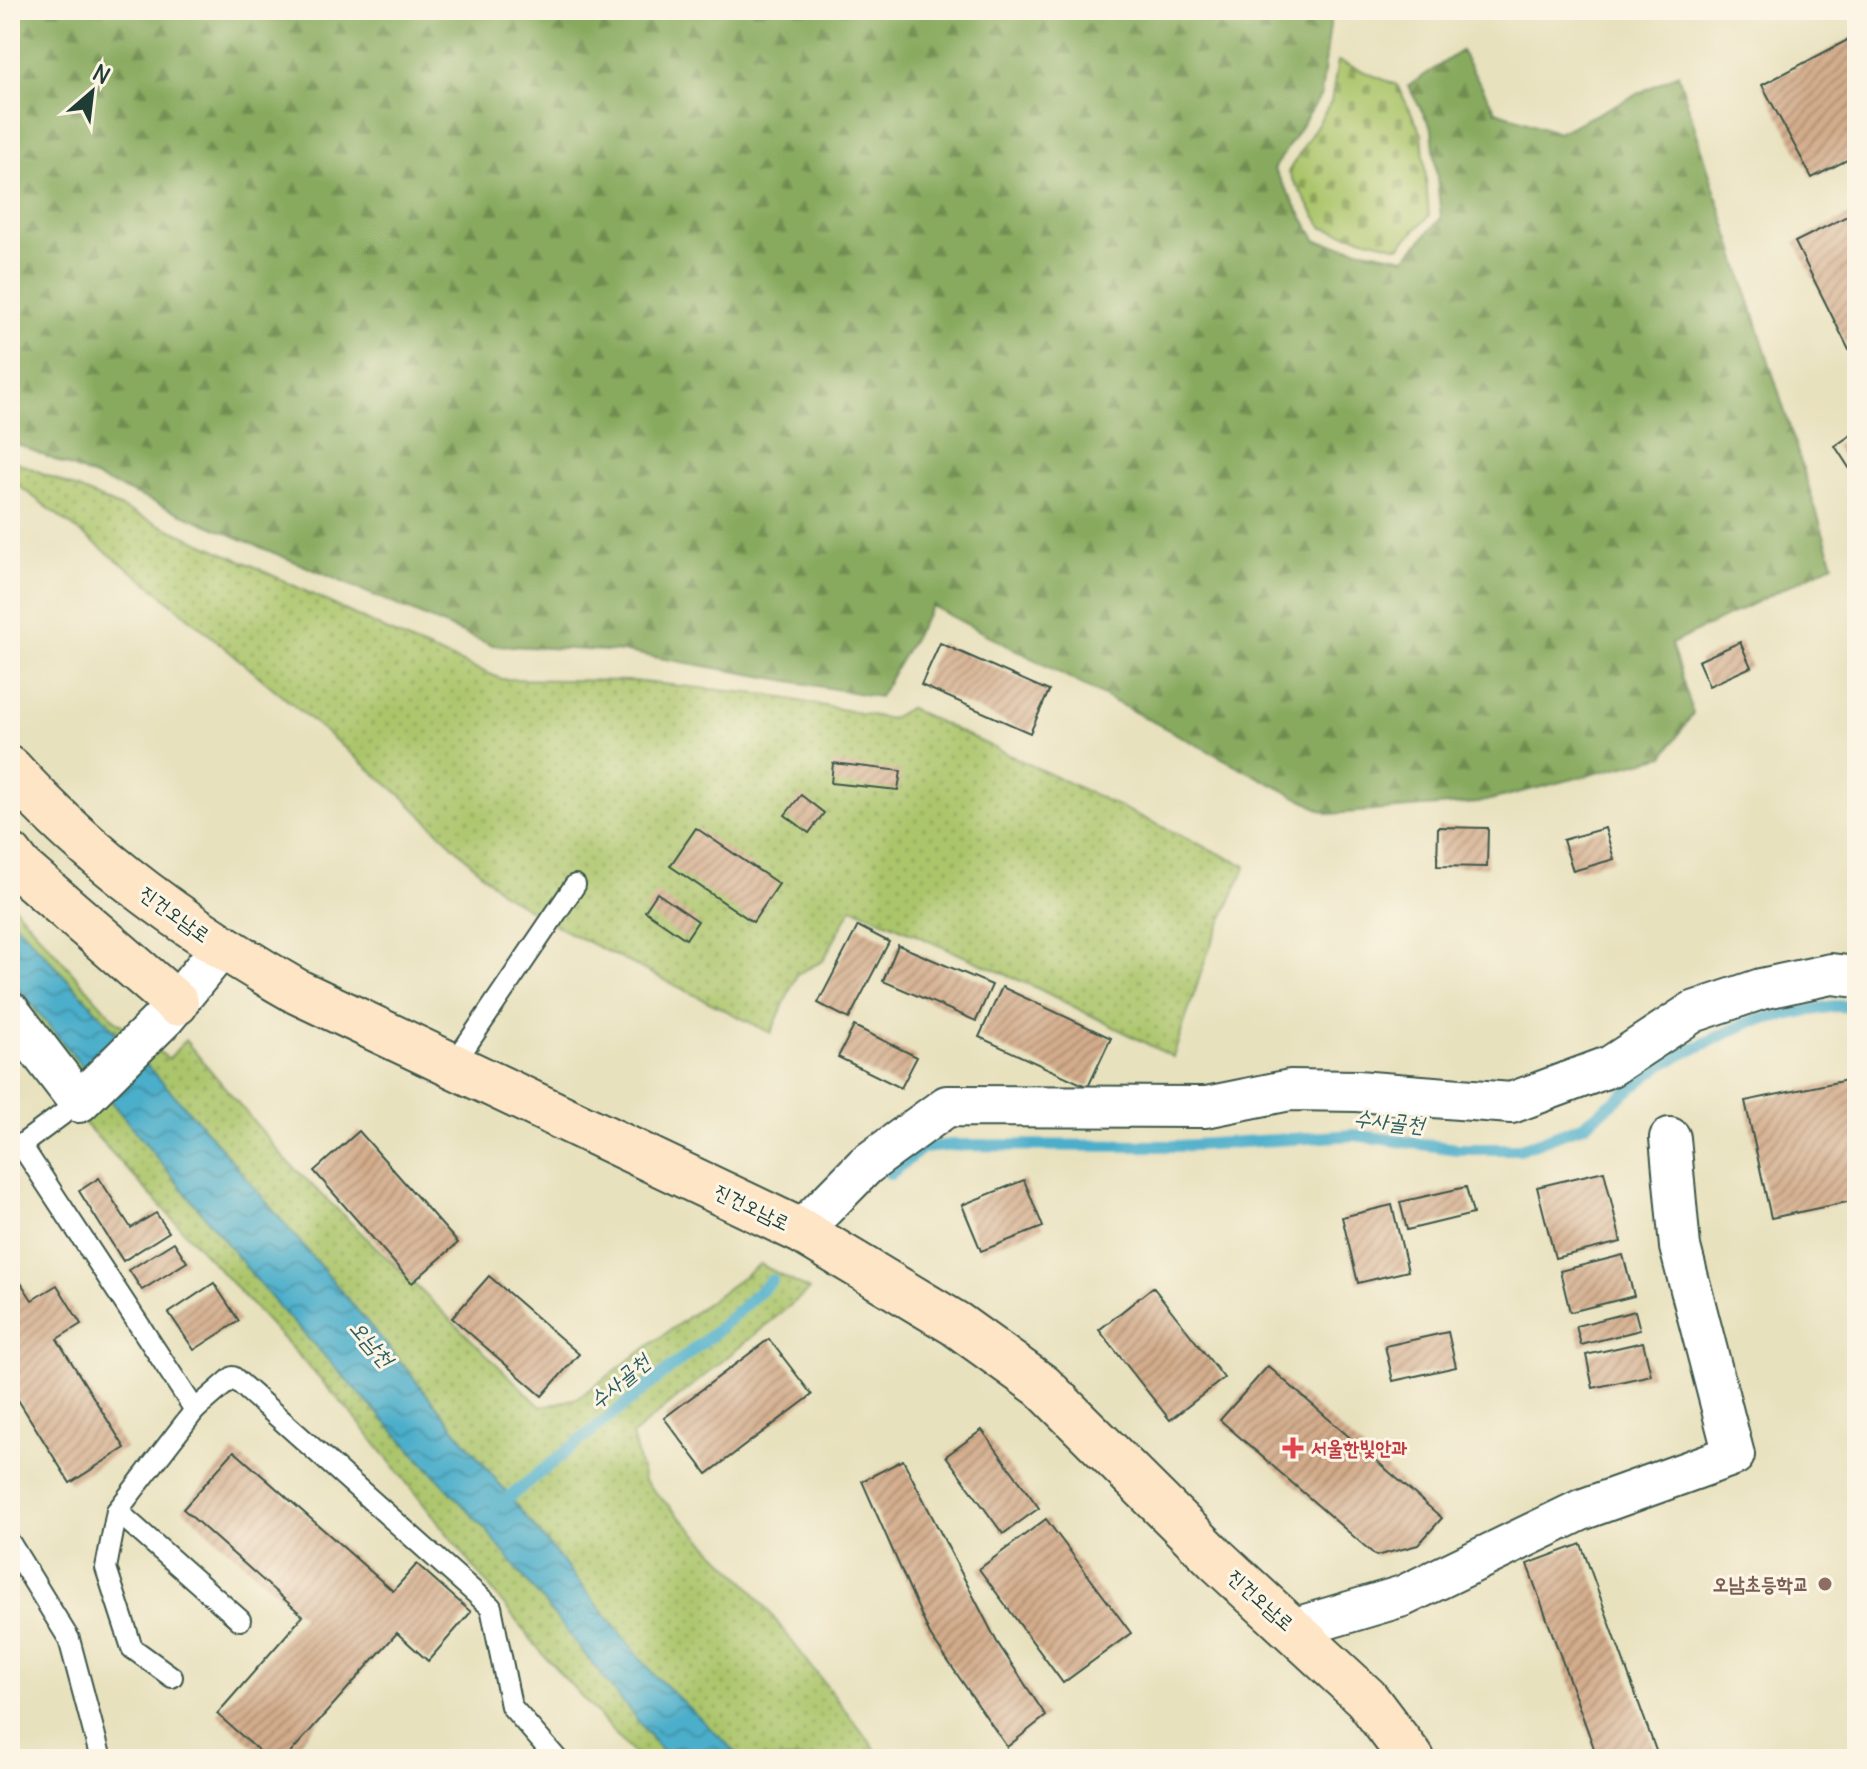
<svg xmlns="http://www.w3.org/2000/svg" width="1867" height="1769" font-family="Delius,'Poor Story',sans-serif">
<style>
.grass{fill:url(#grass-dots);stroke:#658150;stroke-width:2}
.forest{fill:url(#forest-firs);stroke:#54744a;stroke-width:2}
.cemetery{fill:url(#cemetery-stones);stroke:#658150;stroke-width:2}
.water{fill:url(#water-waves);stroke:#35767f;stroke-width:2}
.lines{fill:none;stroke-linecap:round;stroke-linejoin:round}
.stream{stroke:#4baeca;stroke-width:12}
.building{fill:url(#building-hatch)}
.lane-casing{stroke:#3d5649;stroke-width:24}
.street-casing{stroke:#3d5649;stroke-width:44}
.secondary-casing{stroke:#3d5649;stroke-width:48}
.lane{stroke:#fff;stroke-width:20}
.street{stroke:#fff;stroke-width:40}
.secondary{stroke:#fde5c5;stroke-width:44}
.health-dot{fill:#e0444e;stroke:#fcf5e5;stroke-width:3}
.education-dot{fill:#8d6e63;stroke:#fcf5e5;stroke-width:3}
.labels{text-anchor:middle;stroke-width:6;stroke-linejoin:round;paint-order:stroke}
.street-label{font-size:20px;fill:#1f3d34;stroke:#fcf5e5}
.health-label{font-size:20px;font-weight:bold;fill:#be3a42;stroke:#fcf5e5;text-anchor:start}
.education-label{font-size:20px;font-weight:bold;fill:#785e54;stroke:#fcf5e5;text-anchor:end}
.water-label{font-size:22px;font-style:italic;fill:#2c5f61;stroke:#fcf5e5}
</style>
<defs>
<pattern id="grass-dots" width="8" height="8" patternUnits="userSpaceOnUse" patternTransform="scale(2)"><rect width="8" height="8" fill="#abc56b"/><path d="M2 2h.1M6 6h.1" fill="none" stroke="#8ba159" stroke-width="1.8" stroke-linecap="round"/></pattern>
<pattern id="forest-firs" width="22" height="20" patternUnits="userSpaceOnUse" patternTransform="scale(2)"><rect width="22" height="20" fill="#88aa5f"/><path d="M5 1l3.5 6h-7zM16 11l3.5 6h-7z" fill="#6f8c4f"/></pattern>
<pattern id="cemetery-stones" width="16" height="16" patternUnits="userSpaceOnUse" patternTransform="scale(2)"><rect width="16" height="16" fill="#abc56b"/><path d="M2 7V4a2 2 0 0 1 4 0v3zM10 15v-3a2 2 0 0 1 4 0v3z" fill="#8ba159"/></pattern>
<pattern id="water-waves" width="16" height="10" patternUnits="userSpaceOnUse" patternTransform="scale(2)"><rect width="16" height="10" fill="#4baeca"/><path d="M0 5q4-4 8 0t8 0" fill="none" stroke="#3e8fa5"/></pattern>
<pattern id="building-hatch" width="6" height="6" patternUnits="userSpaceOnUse" patternTransform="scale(2)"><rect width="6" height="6" fill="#d3ac8b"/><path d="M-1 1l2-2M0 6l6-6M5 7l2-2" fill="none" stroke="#ab8d72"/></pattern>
</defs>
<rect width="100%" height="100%" fill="#fcf5e5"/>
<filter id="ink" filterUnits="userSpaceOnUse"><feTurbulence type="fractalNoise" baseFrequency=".0125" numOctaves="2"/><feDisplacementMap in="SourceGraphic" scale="16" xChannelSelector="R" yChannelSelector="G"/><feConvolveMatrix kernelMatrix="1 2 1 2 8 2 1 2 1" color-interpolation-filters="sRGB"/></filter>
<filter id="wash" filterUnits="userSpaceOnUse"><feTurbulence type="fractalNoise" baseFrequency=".006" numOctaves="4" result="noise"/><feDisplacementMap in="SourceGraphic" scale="32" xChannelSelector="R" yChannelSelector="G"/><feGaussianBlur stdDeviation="1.8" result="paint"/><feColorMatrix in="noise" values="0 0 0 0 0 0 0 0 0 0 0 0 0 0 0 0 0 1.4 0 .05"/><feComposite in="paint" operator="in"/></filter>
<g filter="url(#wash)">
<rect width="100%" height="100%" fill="#e8e1be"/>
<g class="grass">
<path d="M10,459l239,105 164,79 89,36 130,2 137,14 121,24 19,-11 337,158 -37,83 -36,108 -134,-68 -187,-82 -29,54 -26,13 -26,59 -203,-101 -66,-39 -99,-96 -253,-212 -140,-106z"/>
<path d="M10,902l105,118 54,39 16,-19 101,120 255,247 37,-9 182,-134 49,26 -177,145 12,46 105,105 134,173h-245l-96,-106 -190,-239 -342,-372z"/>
</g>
<path class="forest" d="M10,10h1322l-11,85 -47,74 43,72 88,17 36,-40 -9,-89 -24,-43 53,-35 35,60 62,22 120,-59 155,490 -162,80 22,69 -29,43 -186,47 -149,11 -397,-208 -53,91 -253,-45 -135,-7 -481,-204z"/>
<path class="cemetery" d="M1338,61l59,24 25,49 7,82 -30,31 -76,-19 -35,-56 43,-70z"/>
<path class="water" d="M10,917l191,207 203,242 250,309 89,84h-75l-182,-229 -208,-224 -268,-328z"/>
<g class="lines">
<g class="stream">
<path d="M890,1174l32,-26 32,-3 224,1 177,-11 102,14h63l64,-24 78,-61 90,-43 82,-15 23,1"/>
<path d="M497,1507l216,-173 59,-54"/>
</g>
</g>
<g id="blocks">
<g class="building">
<path d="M1857,35v120l-45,23 -50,-93z"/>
<path d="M1857,211v155l-62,-124z"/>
<path d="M1857,431v49l-22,-34z"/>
<path d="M1740,642l11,25 -42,19 -11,-25z"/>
<path d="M940,643l109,48 -19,42 -109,-48z"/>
<path d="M833,763l68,8 -3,19 -67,-7z"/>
<path d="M801,795l23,18 -15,20 -24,-18z"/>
<path d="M1438,827l50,1 -1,39 -50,-1z"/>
<path d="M696,828l83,56 -26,38 -83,-56z"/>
<path d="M1605,828l9,31 -41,12 -10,-31z"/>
<path d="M657,893l41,28 -12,18 -41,-28z"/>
<path d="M858,926l31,16 -40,77 -31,-16z"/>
<path d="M898,945l94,40 -16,36 -93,-40z"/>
<path d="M1002,987l109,51 -23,49 -109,-50z"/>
<path d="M854,1026l63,31 -16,31 -63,-31z"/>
<path d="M1857,1078v122l-86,18 -26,-117z"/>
<path d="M359,1131l99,112 -46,40 -98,-112z"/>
<path d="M1604,1171l17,71 -66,16 -18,-71z"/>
<path d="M99,1178l32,50 25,-15 13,19 -46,29 -44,-70z"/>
<path d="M1024,1180l19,47 -62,24 -19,-46z"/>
<path d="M1466,1187l7,27 -66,16 -7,-28z"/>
<path d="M1392,1205l16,66 -50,12 -16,-66z"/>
<path d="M174,1242l13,20 -45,28 -13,-20z"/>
<path d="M1623,1255l11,41 -64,16 -10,-41z"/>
<path d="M10,1266l22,34 25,-15 24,39 -24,15 68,109 -55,35 -60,-96z"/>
<path d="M489,1276l90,78 -37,42 -90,-78z"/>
<path d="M214,1283l25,38 -45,29 -25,-37z"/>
<path d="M1153,1287l71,91 -54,42 -71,-90z"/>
<path d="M1635,1311l5,19 -59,15 -5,-19z"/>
<path d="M1448,1332l8,35 -63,14 -8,-35z"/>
<path d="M769,1339l43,56 -105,79 -43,-56z"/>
<path d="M1643,1342l8,33 -58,13 -7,-33z"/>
<path d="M1268,1366l174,152 -24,27 -42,11 -156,-136z"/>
<path d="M982,1430l57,78 -36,26 -57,-78z"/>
<path d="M234,1451l159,140 24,-27 54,48 -43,49 -31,-28 -112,126h-17l-51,-45 86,-98 -120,-107z"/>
<path d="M903,1460l94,182 49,74 -39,31 -77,-112 -68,-154z"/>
<path d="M1046,1519l85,114 -68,50 -84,-114z"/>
<path d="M1581,1544l78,215h-61l-71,-195z"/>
</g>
</g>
</g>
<g filter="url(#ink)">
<use href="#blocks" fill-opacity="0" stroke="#3d5649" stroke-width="2"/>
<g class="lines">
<g class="lane-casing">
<g id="lane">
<path d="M453,1065l122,-180"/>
<path d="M79,1102l-58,43 174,265 38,-33 258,230 20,99 46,53"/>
<path d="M195,1410l-78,101 123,109"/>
<path d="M117,1511l-11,57 26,80 40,29"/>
<path d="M10,1543l59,96 32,120"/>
</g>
</g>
<g class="street-casing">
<g id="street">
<path d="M10,1012l69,90 87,-86 55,-68"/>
<path d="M801,1231l65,-66 81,-59 259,1 84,-17 67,1 154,12 100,-37 82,-54 68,-23 70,-15 26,3"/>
<path d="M1292,1629l111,-33 178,-86 153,-55 -54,-208 -10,-109"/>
</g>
</g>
<g class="secondary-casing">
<g id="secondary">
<path d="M10,769c82,92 181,162 288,223l503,239 155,93 86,62 174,173 150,139 46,61"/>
<path d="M10,855l10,13 156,135"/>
</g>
</g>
<use href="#lane" class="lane"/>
<use href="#street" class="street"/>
<use href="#secondary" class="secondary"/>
</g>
</g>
<path class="health-dot" d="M1289 1436h8v8h8v8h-8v8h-8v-8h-8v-8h8z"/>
<circle class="education-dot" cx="1825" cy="1584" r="8"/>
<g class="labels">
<g class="street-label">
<text transform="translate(175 914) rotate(36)" y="7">진건오남로</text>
<text transform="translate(752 1207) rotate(26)" y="7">진건오남로</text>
<text transform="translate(1261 1600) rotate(42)" y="7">진건오남로</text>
</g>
<g class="health-label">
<text x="1311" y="1455">서울한빛안과</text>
</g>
<g class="education-label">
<text x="1809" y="1591">오남초등학교</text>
</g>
<g class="water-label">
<text transform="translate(1389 1121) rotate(6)" y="8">수사골천</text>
<text transform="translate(372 1343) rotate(49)" y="8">오남천</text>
<text transform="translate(619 1381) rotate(-40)" y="8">수사골천</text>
</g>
</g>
<rect width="1867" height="1769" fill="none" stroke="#fcf5e5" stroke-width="40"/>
<g transform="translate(92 92) rotate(28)" stroke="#fcf5e5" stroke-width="6" paint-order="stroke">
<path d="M0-6L14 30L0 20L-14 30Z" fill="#1f3d34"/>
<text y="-12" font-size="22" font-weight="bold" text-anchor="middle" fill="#1f3d34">N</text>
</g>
</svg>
